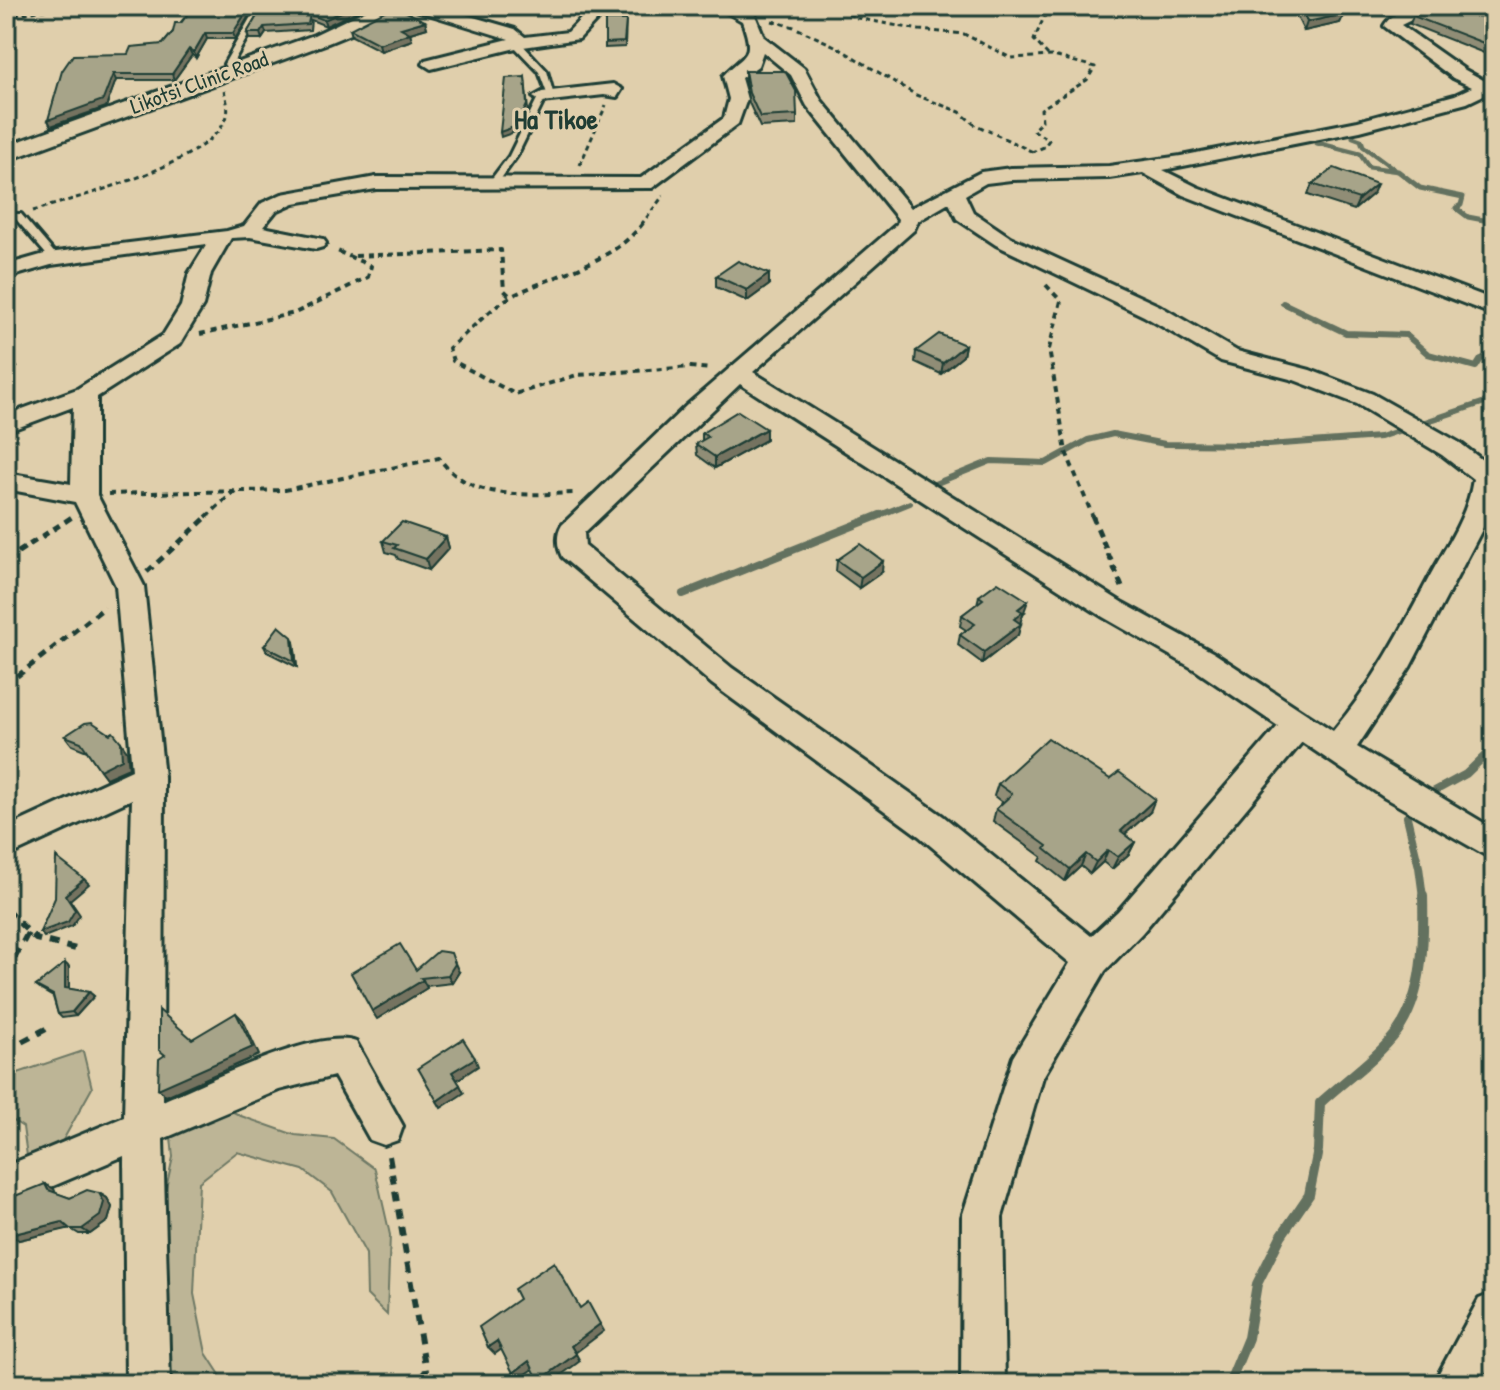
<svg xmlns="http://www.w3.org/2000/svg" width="1500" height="1390" font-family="'Patrick Hand',sans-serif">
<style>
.green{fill:#bdb596;stroke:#6e7965;stroke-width:2}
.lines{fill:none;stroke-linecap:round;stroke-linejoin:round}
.stream-far3{stroke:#63715f;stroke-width:5}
.stream-far2{stroke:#63715f;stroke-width:6}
.stream-far1{stroke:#63715f;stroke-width:8}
.stream{stroke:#63715f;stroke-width:10}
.service-casing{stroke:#1f3d34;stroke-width:6}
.minor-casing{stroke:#1f3d34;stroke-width:6}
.tertiary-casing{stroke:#1f3d34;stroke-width:6}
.path-far3{stroke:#1f3d34;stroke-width:3;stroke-dasharray:5 4;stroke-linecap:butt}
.path-far2{stroke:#1f3d34;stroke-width:4;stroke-dasharray:6 5;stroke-linecap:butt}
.path-far1{stroke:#1f3d34;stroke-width:5;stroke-dasharray:8 6;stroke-linecap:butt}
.path{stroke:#1f3d34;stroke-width:6;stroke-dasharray:10 8;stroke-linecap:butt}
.service{fill:#e0cfac;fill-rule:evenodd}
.minor{fill:#e0cfac;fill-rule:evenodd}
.tertiary{fill:#e0cfac;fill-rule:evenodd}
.wall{fill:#908d76;stroke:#1f3d34;stroke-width:2}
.shaded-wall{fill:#757360;stroke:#1f3d34;stroke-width:2}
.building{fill:#a7a489;stroke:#1f3d34;stroke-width:2}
.labels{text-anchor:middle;stroke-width:6;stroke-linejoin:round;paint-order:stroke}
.far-street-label{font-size:22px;fill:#1f3d34;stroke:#e0cfac}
.far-district-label{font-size:28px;font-weight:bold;fill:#1f3d34;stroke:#e0cfac}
</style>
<rect width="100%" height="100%" fill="#e0cfac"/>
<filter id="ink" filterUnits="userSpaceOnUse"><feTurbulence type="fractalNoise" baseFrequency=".0125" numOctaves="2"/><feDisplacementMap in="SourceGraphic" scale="16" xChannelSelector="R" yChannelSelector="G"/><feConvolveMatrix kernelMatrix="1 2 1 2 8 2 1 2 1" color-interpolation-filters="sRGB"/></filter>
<g filter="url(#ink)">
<g class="green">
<path d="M83,1051l9,37 -30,54 -22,15 -13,-1 -4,-29 -17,-11v-39z"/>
<path d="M222,1106l19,10 54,19 39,4 41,30 15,66 -3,80 -20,-20 -1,-41 -34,-62 -29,-22 -66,-18 -38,30 -5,112 12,59 20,31h-75l12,-182 10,-45 -2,-20 23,-25z"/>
</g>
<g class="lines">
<g class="stream-far3">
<path d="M1489,119h5"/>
<path d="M1353,137l8,3 2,6 31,23"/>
<path d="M1317,143l43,11 9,13 29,4 22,17 43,9 -2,8 -5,3 12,9 26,5"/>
</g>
<g class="stream-far2">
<path d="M1283,303l63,30 60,2 22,19 48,13 5,-8 13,-5"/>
<path d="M932,485l59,-24 55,2 42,-23 25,-6 52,10 103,1 112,-8 114,-38"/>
<path d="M875,517l35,-14"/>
</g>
<g class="stream-far1">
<path d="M683,594l197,-79"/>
<path d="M1431,793l35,-19 28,-27"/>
<path d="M1407,817l12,50 4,30"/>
</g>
<path class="stream" d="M1229,1384l19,-46 9,-54 24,-48 28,-41 9,-45 2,-47c25,-23 56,-44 77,-71 27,-37 27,-93 26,-137"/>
<g class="service-casing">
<g id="service">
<path d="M257,6h8l-33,58 4,6 -7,2 -5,-8z"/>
<path d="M513,41h6l28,30 7,25h-6l-9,-24 -26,-27z"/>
<path d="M539,95l7,2 -29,59 -22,31h-6l-2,-2 22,-29z"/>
<path d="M15,214h6l36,42v4h-6l-36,-42z"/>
</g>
</g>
<g class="minor-casing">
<g id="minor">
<path d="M410,6h25l80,23 10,8 43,-5 25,-26h17l-31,33 -63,9 -85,21 -8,-5 2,-4 84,-21 -97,-30z"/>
<path d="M715,6h21l19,9 9,22 40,31 17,32 90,108 70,-36 30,-4 98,-2 72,-10 177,-35 97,-26 17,-8 -19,-9 -69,-52c9,-17 38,-20 56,-20l-39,19 64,45 20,11 9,-3v12l-27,13 -107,28 -197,39 34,17 297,113v15l-311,-120 -40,-22 -34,5 -98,2 -25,3 -21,12 8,17 37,25 150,69 77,45 73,19 63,24 87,49 34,26v34l-7,17 -77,147 -53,80 137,82v31l-109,-62 -83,-56 -160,191 -37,38 -62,106 -41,140 3,167h-44l1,-167 51,-160 57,-94 -151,-127 -207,-152 -150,-127c-5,-10 -6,-23 0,-32l125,-120 210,-181 1,-5 -91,-113 -16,-31 -28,-23 -5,14 -17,12 6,21 -9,25 -86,64 -276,1 -82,14 -18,8 -13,16 60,12 3,4 -3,4 -7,2 -66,-12 -19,1 -20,35 -8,33 -23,38 -83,53v98l47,91 20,191 -1,324c40,-17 156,-74 193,-59l47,84 -5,14 -14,5 -14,-5 -36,-64 -55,14 -116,49 7,245h-44l-2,-228 -118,50v-40l118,-49 8,-318 -126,58v-29l126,-58 -16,-184 -41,-84 -69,-13v-16l65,11 2,-77 -67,25v-17l71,-26 86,-54 18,-29 8,-33 18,-29 -156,21 -45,13v-13l42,-12 179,-22 17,-5 18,-23 20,-9 94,-17 265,1 83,-60 5,-19 -6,-23c21,-23 33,-17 19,-55zM949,203l8,16 39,26 148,71 77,45 73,19 63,24 85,51 31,24c-5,36 -25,64 -42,95 -29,55 -58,110 -98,157l-119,-78 -91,-50 -370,-231 161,-142 4,-9zM740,384l363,233 91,52 84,57 -160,185 -27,25 -148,-120 -211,-148 -147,-122 -1,-13z"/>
<path d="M613,84l9,5 -5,8 -13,-2 -62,7 -9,-5 9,-5z"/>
<path d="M1494,1293v64l-15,27h-46l46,-85z"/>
</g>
</g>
<g class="tertiary-casing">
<path id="tertiary" d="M375,6h25l-33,21 -39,16 -322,118v-15l308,-111z"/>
</g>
<g class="path-far3">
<path d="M832,6l25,12 62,12 45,4 47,24 42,-2 42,11 -8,13 -46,29 1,12 -9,9 16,10 -5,7 -12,5"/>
<path d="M6,17l59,-11"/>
<path d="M772,21l22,6 41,19 81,49 44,17 14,12 59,28"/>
<path d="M1048,55l-14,-15 15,-34"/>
<path d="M580,165l26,-60"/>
<path d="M33,211c47,-15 169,-45 192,-90 5,-9 2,-21 -1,-30"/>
<path d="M641,225l22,-29"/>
</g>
<g class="path-far2">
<path d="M643,223c-30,40 -88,51 -131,73 -22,12 -43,36 -63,52l4,13 62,33 62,-19 114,-8 20,2"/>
<path d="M355,256l146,-6 3,40 7,7"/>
<path d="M1046,285l15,16 -12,48 17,103 27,65"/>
<path d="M200,334l95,-21 73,-36 3,-11 -36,-16"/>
<path d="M108,494l177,-4 154,-32c32,45 89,36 138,35"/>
<path d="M206,517l30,-27"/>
</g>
<g class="path-far1">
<path d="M1092,515l30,72"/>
<path d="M6,560l66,-43"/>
<path d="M147,572l62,-57"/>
<path d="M6,685l99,-78"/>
</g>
<g class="path">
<path d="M6,910l30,29 40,10"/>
<path d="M6,974l23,-43"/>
<path d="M6,1050l40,-21"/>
<path d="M389,1156l37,215 -11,13"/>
</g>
<use href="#service" class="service"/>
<use href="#minor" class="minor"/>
<use href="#tertiary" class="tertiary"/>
</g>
<g class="wall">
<path d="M194,6h61l-20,33h-28l-11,19 -4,-3 -18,25h-58l-10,27 -55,19 -3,-6 80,-66 35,-10z"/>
<path d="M263,6h105l-42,20 -15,-6 -1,10 -44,3 -4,6h-13l-2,-6z"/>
<path d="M1285,6h58l1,8 -4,9 -36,8 -12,-24z"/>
<path d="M1369,6h45l-6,1 -18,8z"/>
<path d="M1494,6v51l-84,-33 3,-8z"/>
<path d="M626,20l-1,27 -20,1v-5z"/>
<path d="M425,21l2,7 -17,5 2,7 -31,11 -29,-15 -2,-7z"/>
<path d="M745,71l52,44v10l-37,2 -11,-24 -4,-22z"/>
<path d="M1312,184l61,10 -19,16 -46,-15z"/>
<path d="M716,276l53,9 -22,16 -31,-14z"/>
<path d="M965,345l-2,11 -22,18 -26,-12 1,-11z"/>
<path d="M766,429v11l-51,28 -18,-13 -1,-11 6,-3v-8z"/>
<path d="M446,537l3,11 -20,22 -31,-11 -2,-4 -10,-3 -3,-11z"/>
<path d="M837,560l45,12 -23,16 -23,-17z"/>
<path d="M979,596l46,16 -3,2 -4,21 -36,28 -24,-18 2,-10 6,-5 -6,-4 2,-11 15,-11z"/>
<path d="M294,642l3,25 -30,-15 -3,-6z"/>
<path d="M110,734l17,17 2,17 -23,10 -19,-27 -15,-6 -7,-9z"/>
<path d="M998,784l152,28 -25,22 10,8 -6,12 -17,15 -9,-7 -13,12 -9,-8 -16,15 -25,-20 2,-4 -49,-36 3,-12 7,-6 -9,-7z"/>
<path d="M69,967v22l20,3 5,4 -18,20 -14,2 -4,-4 -5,-17 -12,-7 -5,-4z"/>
<path d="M416,970l43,2 -7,11 -26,3 1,2 -50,31z"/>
<path d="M45,1184l9,5 1,4 15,5 29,-5 8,5 5,9 -4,14 -18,13h-11l-10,-6 -50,12z"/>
</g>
<g class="shaded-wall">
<path d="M250,6h5l-20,33 -2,-6z"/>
<path d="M354,6h14l-42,20 -2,-6z"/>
<path d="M1395,6h19l-6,1 -18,8 3,-8z"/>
<path d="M1344,14l-4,9 -36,8 3,-9z"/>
<path d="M425,21l2,7 -17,5 2,7 -31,11 -2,-7 22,-16z"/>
<path d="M264,27l2,6 -4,6 -2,-6z"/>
<path d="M205,33l2,6 -11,19 -2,-6z"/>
<path d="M189,49l3,6 -18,25 -2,-6z"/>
<path d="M113,74l3,6 -10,27 -55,19 -3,-6z"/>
<path d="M525,77l3,33 -10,21 -17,6 -1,-5z"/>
<path d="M1377,184l-4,10 -19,16 5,-11z"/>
<path d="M769,274v11l-22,16v-11z"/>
<path d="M965,345l-2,11 -22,18 2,-11z"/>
<path d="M14,362l3,5 -11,2v-6z"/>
<path d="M766,429v11l-51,28v-11z"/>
<path d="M446,537l3,11 -20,22 -3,-11z"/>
<path d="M883,561l-1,11 -23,16 2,-11z"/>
<path d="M1028,601l-8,22 -9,7 7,-21z"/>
<path d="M1021,624l-3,11 -36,28 2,-11z"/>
<path d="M292,637l2,5 3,25 -3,-6z"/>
<path d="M121,742l6,9 2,17 -23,10 -6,-8z"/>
<path d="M1155,799l-5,13 -35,31 6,-12z"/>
<path d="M1135,842l-6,12 -17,15 6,-12z"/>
<path d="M1108,850l-5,12 -13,12 6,-12z"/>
<path d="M1086,854l-5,12 -16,15 5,-12z"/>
<path d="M84,879l5,5 -19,16 10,15 -8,11 -28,11 -4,-5 25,-37z"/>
<path d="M454,961l5,11 -7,11 -4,-8z"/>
<path d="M65,963l4,4v25l-4,-4z"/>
<path d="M423,980l4,8 -50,31 -5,-8z"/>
<path d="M89,992l5,4 -18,20 -4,-4z"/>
<path d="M236,1013l7,7 16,35 -93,41 -8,-7z"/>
<path d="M475,1058l3,8 -21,14 -5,-8z"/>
<path d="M460,1085l4,8 -23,15 -4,-7z"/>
<path d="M45,1184l9,5 3,7 -9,-6z"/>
<path d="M99,1193l8,5 5,9 -4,14 -18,13 -8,-5z"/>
<path d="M62,1222l9,6 -52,12 -9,-5z"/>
<path d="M600,1324l4,7 -29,22 -4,-7z"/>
<path d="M497,1341l6,7 -8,6 -7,-7z"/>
<path d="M576,1354l4,7 -31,23h-7l-3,-3z"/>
<path d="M529,1361l6,7 -16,11 -6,-6z"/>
</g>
<g class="building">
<path d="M194,6h56l-17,27h-28l-11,19 -5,-3 -17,25h-59l-10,26 -55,20 14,-49 11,-16 55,-1 3,-7 32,-3 10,-12 2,-9h6z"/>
<path d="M263,6h91l-30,14 -14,-6 -2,10 -44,3 -4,6h-13z"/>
<path d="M394,6l31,15 -24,7 9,5 -31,11 -29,-15z"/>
<path d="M1300,6h43l1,8 -37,8z"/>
<path d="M1434,6h60v41l-81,-31z"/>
<path d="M605,20h21l-2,22 -19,1z"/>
<path d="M745,71h40l11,20 1,24 -37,2 -11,-24z"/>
<path d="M525,77l2,28 -10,21 -17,6 6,-54z"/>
<path d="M1334,168l43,16 -18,15 -47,-15z"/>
<path d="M738,261l31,13 -22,16 -31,-14z"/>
<path d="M939,334l26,11 -22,18 -27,-12z"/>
<path d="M738,411l28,18 -51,28 -19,-13 12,-7 -6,-4z"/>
<path d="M402,522l44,15 -20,22 -32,-11 3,-3 -14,-4z"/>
<path d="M860,544l23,17 -22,16 -24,-17z"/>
<path d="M998,582l30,19 -10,8 5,3 -9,7 7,5 -37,28 -24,-17 15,-11 -13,-9 21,-16 -4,-3z"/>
<path d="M279,626l13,11 2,24 -30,-15z"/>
<path d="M92,722l18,12 3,-2 8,10 1,17 -22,11 -19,-28 -16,-6 20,-13z"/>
<path d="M1048,738l62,41 9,-7 36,27 -34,32 14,11 -17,15 -10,-7 -12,12 -10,-8 -16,15 -25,-20 2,-3 -51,-37 16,-15 -14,-10z"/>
<path d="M56,857l28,22 -19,16 10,15 -7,12 -28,10 15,-34z"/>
<path d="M400,944l16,26 22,-19 13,2 4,11 -7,11 -27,3 2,2 -51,31 -21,-38z"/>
<path d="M65,963v25l24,4 -17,20 -14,2 -5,-19 -17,-9z"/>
<path d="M159,1010l33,29 44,-26 17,34 -95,42 1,-30 6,-4 -6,-5z"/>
<path d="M463,1039l12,19 -23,14 8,13 -23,16 -19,-33z"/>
<path d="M45,1184l3,6 22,8 17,-8 12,3 5,9 -4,14 -18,13h-12l-8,-7 -52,13 5,-39z"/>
<path d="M554,1262l26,46 8,-6 12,22 -29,22 5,8 -37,27 -10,-20 -16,12 -16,-32 -9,6 -9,-20 40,-28 -5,-10z"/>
</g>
</g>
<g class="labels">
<g class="far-street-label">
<text transform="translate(199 82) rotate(-20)" y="8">Likotsi Clinic Road</text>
</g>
<g class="far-district-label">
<text x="556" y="129">Ha Tikoe</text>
</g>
</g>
<rect width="1500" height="1390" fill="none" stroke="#e0cfac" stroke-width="32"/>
<rect x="16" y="16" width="1468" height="1358" fill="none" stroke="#1f3d34" stroke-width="3" filter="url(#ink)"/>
</svg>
